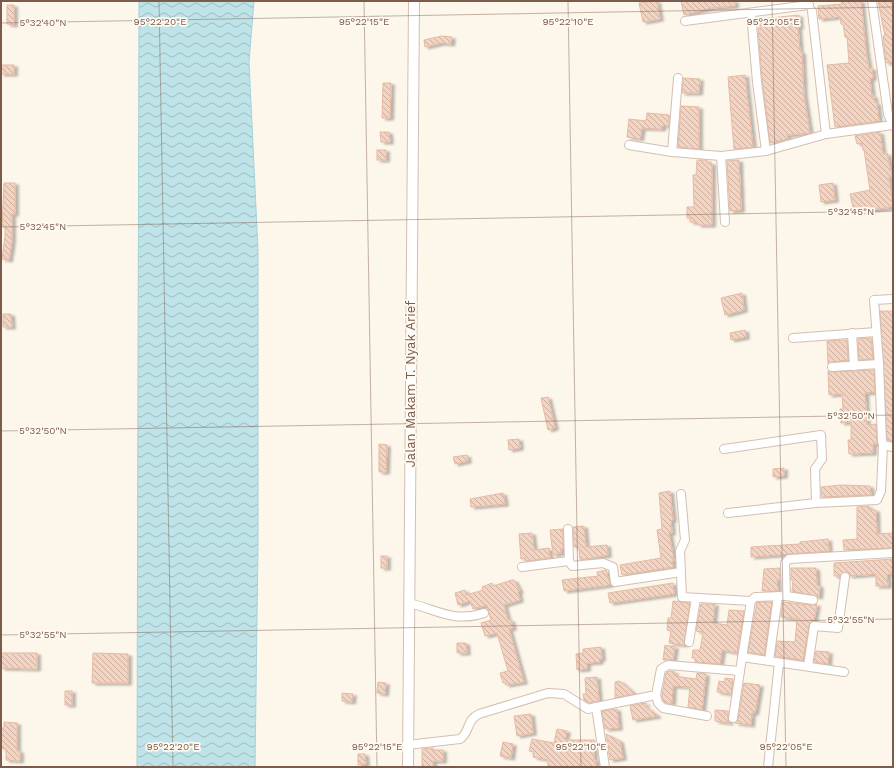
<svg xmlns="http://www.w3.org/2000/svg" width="894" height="768" font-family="'Work Sans',sans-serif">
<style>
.water{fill:url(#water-waves);stroke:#a4d3da}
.building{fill:url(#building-back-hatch);stroke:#e6baa2;filter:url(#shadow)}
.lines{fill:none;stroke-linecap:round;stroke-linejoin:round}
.minor-casing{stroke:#d3bfb2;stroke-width:10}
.tertiary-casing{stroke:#d3bfb2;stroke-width:12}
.minor{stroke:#fff;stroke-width:8}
.tertiary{stroke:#fff;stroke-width:10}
.ticks{fill:none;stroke:#7a5b4c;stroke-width:1;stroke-opacity:0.45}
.labels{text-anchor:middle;stroke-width:3.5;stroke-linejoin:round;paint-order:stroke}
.street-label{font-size:13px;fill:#7a5b4c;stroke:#fffaf2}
.ticks-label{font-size:10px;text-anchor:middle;fill:#7a5b4c;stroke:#fffaf2;stroke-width:3.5;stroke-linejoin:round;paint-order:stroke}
</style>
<defs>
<pattern id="water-waves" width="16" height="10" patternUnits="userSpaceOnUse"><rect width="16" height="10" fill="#bee3e8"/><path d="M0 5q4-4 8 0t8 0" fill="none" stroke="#9fbbbe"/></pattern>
<pattern id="building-back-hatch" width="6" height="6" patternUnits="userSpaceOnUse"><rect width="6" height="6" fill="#f3d4c2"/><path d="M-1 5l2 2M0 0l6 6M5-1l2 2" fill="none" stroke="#caafa0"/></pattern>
<filter id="shadow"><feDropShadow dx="3.5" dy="2" stdDeviation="1" flood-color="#0004"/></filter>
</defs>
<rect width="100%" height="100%" fill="#fdf6eb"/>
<path class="water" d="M139,1h115l-5,61 9,188v296l-3,221h-118z"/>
<g class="building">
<path d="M657,1l3,18 -17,3 -4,-19z"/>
<path d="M681,1h54v5l-24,2 -27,7z"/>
<path d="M841,1h20l5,50 3,18 3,-1 1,10 -3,1 2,18 2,-1 1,7h2l2,18 -44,6 -8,-62 22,-2 -2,-26h-2l-2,-13h-2l-1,-7 -21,2 -1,-13 24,-2z"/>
<path d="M878,1h15v61l-7,1 -3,-27h2z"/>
<path d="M7,5h7v20l-7,-1z"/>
<path d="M799,15l1,12h-2l2,25h2l2,44 6,37 -23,2 1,4 -18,4 -8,-65 -4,-50h2v-9z"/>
<path d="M442,36l10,1 -1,7 -10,-1 -16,4 -1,-7z"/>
<rect x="1" y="65" width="13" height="9"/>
<path d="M745,75l8,72 -19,2 -6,-72z"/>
<path d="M683,78l17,1 -1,14h-17z"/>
<path d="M383,83h8l-1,35h-8z"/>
<path d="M681,106l18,1v42l-21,-2z"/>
<path d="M647,113l22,2v11l-6,-1 -1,4 -20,-1 -2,11 -13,-2 2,-18 17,2z"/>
<path d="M380,132h9l1,10h-9z"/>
<path d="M880,132l3,22 4,-1 3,14 2,10h-3l4,30 -39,5 -4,-18 20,-4 -6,-40h-1l-1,-7 -5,1 -2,-8z"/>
<rect x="377" y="150" width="9" height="10"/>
<path d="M697,160h10v3h5v62h-14l-1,-3h-7v-4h-3v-11h7l-1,-32h3z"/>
<path d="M739,160l2,50 -11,1 -3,-50z"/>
<path d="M4,183h11v31h-3v27l-3,19 -7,-1 3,-23v-10h-3z"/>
<path d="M833,183l2,17 -14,2 -2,-17z"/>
<path d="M742,293l2,17 -19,5 -4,-17z"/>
<path d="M880,311h13v130l-6,-1z"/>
<path d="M3,314h8l1,13h-9z"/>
<path d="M745,330l1,7 -15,3 -1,-7z"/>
<path d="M871,338l2,21 -14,1 -1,-21z"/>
<path d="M847,340l1,20 -16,2 -4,2 -1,-23z"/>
<path d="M874,370l1,22 -10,1 2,32 9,-1 1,20h-4v9l-24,1 -1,-14h3v-18l-10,1 -1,-14h3l-1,-15 -13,1 -1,-24 4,1z"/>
<path d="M548,397l7,31 -7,2 -7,-32z"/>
<path d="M519,439l1,9 -11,2 -1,-10z"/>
<path d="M379,444l8,1 -1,27h-7z"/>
<path d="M467,455l1,6 -13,3 -2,-7z"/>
<path d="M784,468v8l-11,1v-8z"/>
<path d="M841,485l29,1 1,9 -49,2 -1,-10z"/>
<path d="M670,491l3,29 -2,1 1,12h-3l5,28h-2l1,6 -51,8 -2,-10 41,-7 -4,-28 5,-1 -3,-36z"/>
<path d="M503,493l2,11 -34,3 -1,-8z"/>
<path d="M869,506v4h7l1,24 16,-1v15l-49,2 -1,-10 14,-1v-32z"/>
<path d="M584,526l2,21 21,-2 1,10 -28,5 -1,-13h-5l-1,-20z"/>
<path d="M563,529v20h-2v4l-8,2 -3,-25z"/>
<path d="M532,533l2,17 15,-2 1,10 -24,3v-3l-5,1 -2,-25z"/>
<path d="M828,539l1,12 -78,6v-10l49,-3v-2z"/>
<rect x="381" y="556" width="6" height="12"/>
<path d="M893,559l-1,15h-5l1,12h-12v-12l-26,2 -5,-4 -5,4h-6v-13z"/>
<path d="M780,568v12h-3l1,11h-16l2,-22z"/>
<path d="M791,568h25l1,17 3,1 -1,11 -27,-6 1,-11h-2z"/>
<path d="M606,570l4,15 -46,6 -2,-11 36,-4 -1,-4z"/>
<path d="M512,580h2l6,11 -2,1 2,8 -16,5 4,15h3l2,8 -4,1 15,53 -18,3 -1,-3 -2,1 -3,-10 8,-2 -11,-38 -12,3 -4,-13 10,-3 -4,-15 -14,4 -3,-8 -12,4 -3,-12 10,-3 1,5 17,-5 -1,-3 10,-4 1,3z"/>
<path d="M673,583l1,11 -64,9 -2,-10z"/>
<path d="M673,601l17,2 -6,42 -15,-2 2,-12 -4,-1 1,-12h3z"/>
<path d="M757,602h15l-8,53 -16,-3z"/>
<path d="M783,602l29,3 5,-1 -3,16h-2l-3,5 -6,35 -28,-4 2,-15 18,1 2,-23 -16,-2z"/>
<path d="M701,604h14l-2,19 14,2 2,-15 15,1 -7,42 -15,-3 -2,14 -25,-2v-4h-3l1,-8h7l3,-18 -7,-1z"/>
<path d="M457,643h9l1,10h-10z"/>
<path d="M665,645l10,2 -2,13h-10z"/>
<path d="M601,647l1,12h-3l1,3 -13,1v6l-10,1 -1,-16 7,-1v-4z"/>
<path d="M816,651l13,1 -1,12 -14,-2z"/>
<path d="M1,653h36v16l-36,-1z"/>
<path d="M93,653l35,1v29h-36z"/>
<path d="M669,671l6,1 -1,4 22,3 1,-6 9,1 -4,36 -14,-3 2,-20 -17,-1 -1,17h-6l-3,-3 -1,-5 4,-22z"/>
<path d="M597,677l2,24 -10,2 -5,-3 -1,-6h3l-1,-16z"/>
<path d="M725,678l8,1 -2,15 -14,-2 2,-11 5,1z"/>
<path d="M620,681l15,13 -20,4v-16z"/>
<path d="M378,682l8,1 -1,11 -8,-1z"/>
<path d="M744,683l16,2 -5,28h-3l-1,12 -16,-2 3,-4z"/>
<rect x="65" y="691" width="7" height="14"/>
<path d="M342,693l11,1 -1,8 -10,-1z"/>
<path d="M645,703l2,1h-5l16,12 -25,4 -3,-14z"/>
<path d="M617,709l2,19 -14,1 -3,-18z"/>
<path d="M715,710l13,1v9l2,3 -15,-2z"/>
<path d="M531,714l2,19 -16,3 -3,-20z"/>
<path d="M4,722l13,1v28h3v10l-14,-1v-11l-5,-1v-20h3z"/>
<path d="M557,729l10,2 -2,9h29v20h2v7h-48v-7l-15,-3 1,-5 -5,-1 3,-12 22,4z"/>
<path d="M606,734l14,7 3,17 -13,2z"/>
<path d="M503,742l10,2 -2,14 -11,-2z"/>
<path d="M433,748v2h10v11h-10v6h-11v-18z"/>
<path d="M358,754h7l1,10 -8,1z"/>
</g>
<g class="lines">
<g class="minor-casing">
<g id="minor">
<path d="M872,1l16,113 5,11"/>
<path d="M812,11l14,123"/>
<path d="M751,13l6,69 9,69"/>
<path d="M685,21l124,-16"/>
<path d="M629,145l43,7 49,4"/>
<path d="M672,152l6,-74"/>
<path d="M725,222l-4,-66 45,-5 60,-17 67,-9"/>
<path d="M893,299l-19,1 5,64 3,77 1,4 10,2"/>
<path d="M852,333l2,33"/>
<path d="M793,338l83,-6"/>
<path d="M832,367l47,-3"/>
<path d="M724,449l97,-14 1,24 -7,10 1,34"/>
<path d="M681,494l4,46 -5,11 2,46 69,4"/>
<path d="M728,513l88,-10 61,-3 4,-9 2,-46"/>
<path d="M568,529l1,32 3,5 31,-3 10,4 2,15 66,-10"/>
<path d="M522,567l47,-6"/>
<path d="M786,596l27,4"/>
<path d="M409,603c29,7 45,20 75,10"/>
<path d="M689,642l7,-44"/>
<path d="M742,657l102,15"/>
<path d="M769,661l9,-65"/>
<path d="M808,666l6,-40 24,2 7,-51"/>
<path d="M656,695l2,8 5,5 44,8"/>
<path d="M596,707l60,-12 5,-26 7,-4 72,6 11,-70 4,-4 31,-1 -1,-33 4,-4 104,-6"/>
<path d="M733,718l7,-47"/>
<path d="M407,745l53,-6c10,-6 6,-19 19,-25l69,-21 16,1 24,15 8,-2 9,60"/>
<path d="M768,767l11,-104"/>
</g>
</g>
<g class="tertiary-casing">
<path id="tertiary" d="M408,767l6,-766"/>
</g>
<use href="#minor" class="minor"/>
<use href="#tertiary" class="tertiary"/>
</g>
<path class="ticks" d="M159,1l14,766M364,1l13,766M568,1l13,766M772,1l14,766M1,23l892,-16M1,227l892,-16M1,431l892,-16M1,635l892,-16"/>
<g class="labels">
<g class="street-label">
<text transform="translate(410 384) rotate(-90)" y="5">Jalan Makam T. Nyak Arief</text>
</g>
</g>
<g class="ticks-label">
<text x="160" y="25">95°22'20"E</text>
<text x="364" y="25">95°22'15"E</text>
<text x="568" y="25">95°22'10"E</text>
<text x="773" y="25">95°22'05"E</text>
<text x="43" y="26">5°32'40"N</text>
<text x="851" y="215">5°32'45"N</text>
<text x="43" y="230">5°32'45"N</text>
<text x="851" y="419">5°32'50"N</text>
<text x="43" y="434">5°32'50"N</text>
<text x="851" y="623">5°32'55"N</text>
<text x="43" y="638">5°32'55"N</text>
<text x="173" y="750">95°22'20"E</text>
<text x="377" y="750">95°22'15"E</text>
<text x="581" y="750">95°22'10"E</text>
<text x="786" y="750">95°22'05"E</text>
</g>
<rect width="894" height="768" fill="none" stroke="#7a5b4c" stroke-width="4"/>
</svg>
